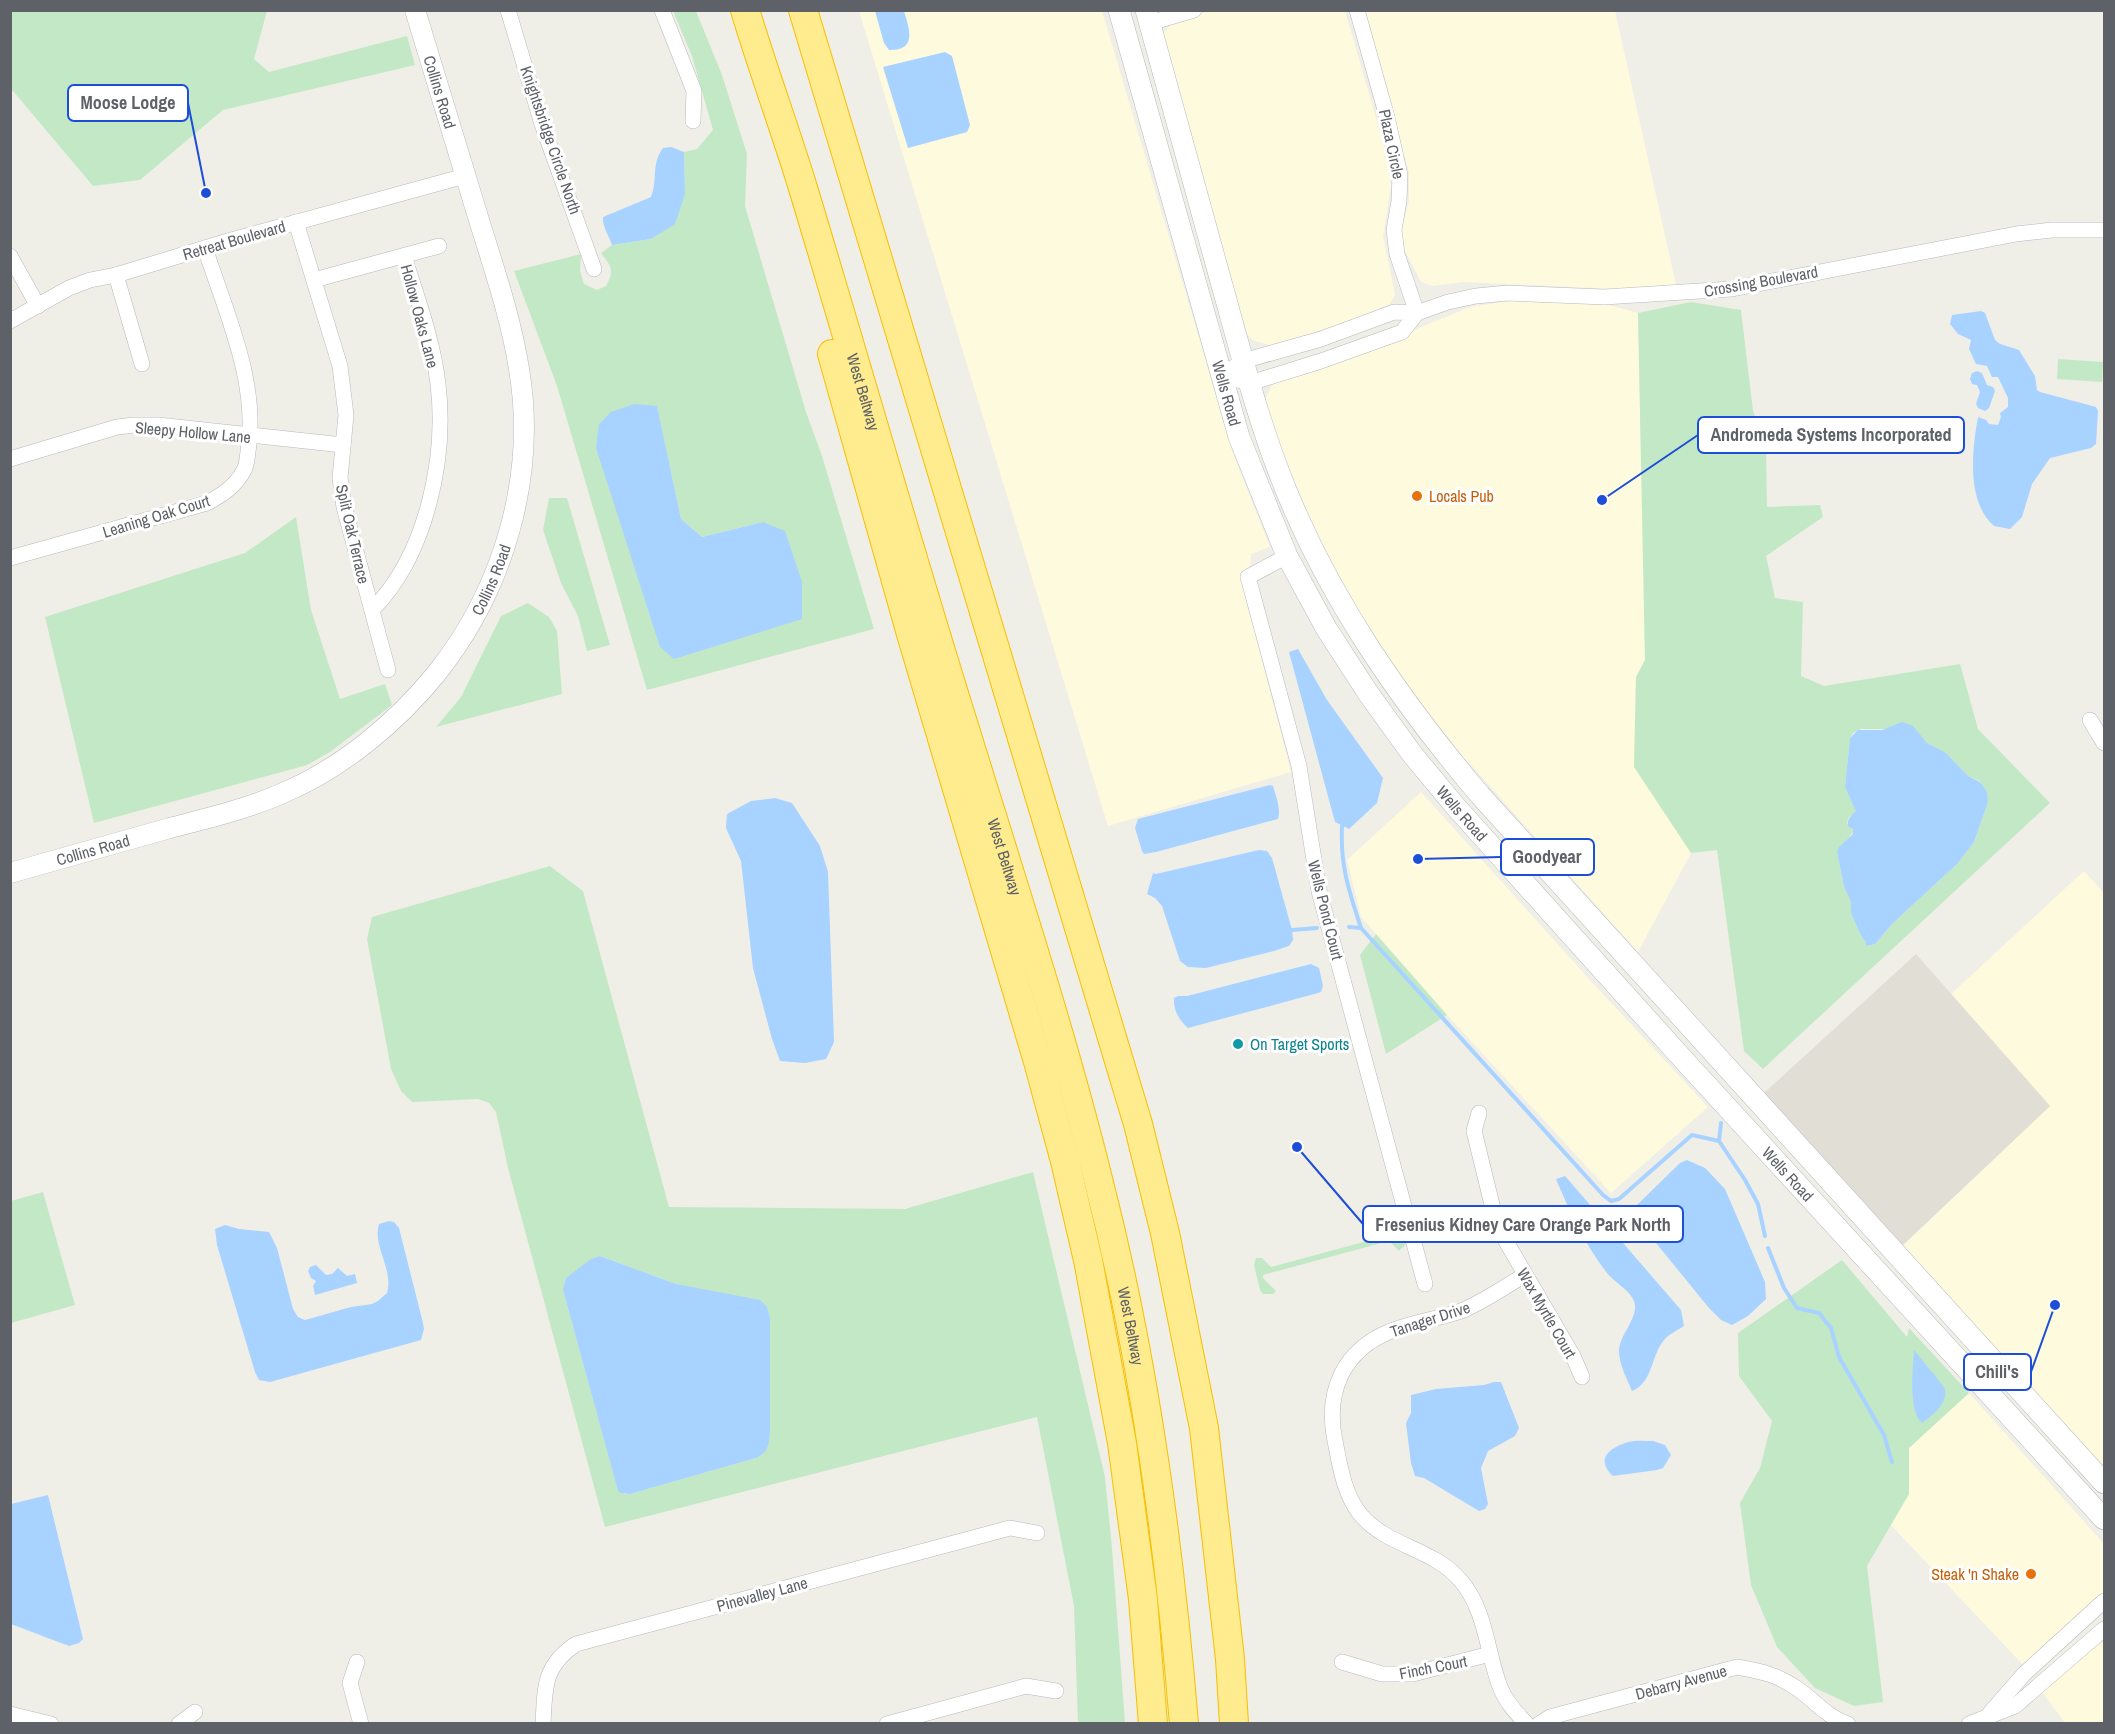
<svg xmlns="http://www.w3.org/2000/svg" width="2115" height="1734" font-family="'Archivo Narrow',sans-serif">
<style>
.commercial{fill:#fefade}
.education{fill:#e0ded5}
.green{fill:#c3e8c6;fill-rule:evenodd}
.water{fill:#a8d2ff}
.lines{fill:none;stroke-linecap:round;stroke-linejoin:round}
.stream{stroke:#a8d2ff;stroke-width:4}
.minor-casing{stroke:#b7b8bd;stroke-width:16}
.tertiary-casing{stroke:#b7b8bd;stroke-width:21}
.secondary-casing{stroke:#b8bac0;stroke-width:22}
.motorway-casing{stroke:#f7bf00;stroke-width:30}
.minor{stroke:#fff;stroke-width:15}
.tertiary{stroke:#fff;stroke-width:20}
.secondary{stroke:#fff;stroke-width:21}
.motorway{stroke:#ffec8f;stroke-width:28}
.food-dot{fill:#e8710a;stroke:#fff;stroke-width:2}
.culture-dot{fill:#0f9aa8;stroke:#fff;stroke-width:2}
.labels{text-anchor:middle;stroke-width:6;stroke-linejoin:round;paint-order:stroke}
.street-label{font-size:16px;fill:#5e6167;stroke:#fff}
.food-label{font-size:16px;fill:#c56008;stroke:#fff;text-anchor:start}
.culture-label{font-size:16px;fill:#0d838f;stroke:#fff;text-anchor:start}
.leader{fill:none;stroke:#1d4ed8;stroke-width:2}
.callout-dot{fill:#1d4ed8;stroke:#fff;stroke-width:2}
.callout{fill:#fff;stroke:#1d4ed8;stroke-width:2}
.callout-label{font-size:18px;text-anchor:middle;font-weight:bold;fill:#5e6167}
</style>
<rect width="100%" height="100%" fill="#f0efe7"/>
<g class="commercial">
<path d="M859,11h243l132,445 36,91 -19,7 -4,49 44,169 -183,54z"/>
<path d="M1209,11h136l42,145 4,30 -8,50 12,58 -5,10 -46,20 -75,21 -17,-5 -9,-11 -81,-295 13,-13z"/>
<path d="M1364,11h251l61,274 -61,4 -152,-7 -30,4 -12,-4 -19,-37v-17l7,-27v-29z"/>
<path d="M1509,301l100,4 29,8 7,347 -9,17 -2,89 57,87 -53,99 -178,-199 -52,-67 -46,-65 -47,-88 -50,-126 1,-10 6,-12 12,-10 62,-17 124,-51z"/>
<path d="M1421,792l167,186 120,129 -97,86 -164,-178 -86,-98 -14,-57z"/>
<path d="M2084,871l20,22v575l-201,-223 147,-139 -99,-112z"/>
<path d="M1969,1393l135,151v50l-78,74 -135,-143 18,-31v-46z"/>
<path d="M2104,1640v83h-39l-23,-31z"/>
</g>
<path class="education" d="M1916,954l134,152 -147,139 -139,-152z"/>
<g class="green">
<path d="M11,10l256,1 -13,48 15,13 138,-36 8,29 -192,45 -83,70 -47,6 -80,-95h-2z"/>
<path d="M673,11h23l26,64 25,79 -2,52 61,206 16,44 52,173 -227,61 -90,-304 -43,-115 67,-17 -1,17 4,13 13,6 9,-4c9,-16 5,-20 -5,-33l11,-8 39,-6 34,-45 -1,-42 13,-3 16,-19 -21,-74zM657,407l24,112 21,18 61,-15 -103,125z"/>
<path d="M1691,302l50,8 12,101 13,35 1,61 53,-2 3,12 -57,39 9,42 28,4 -2,74 23,10 136,-22 18,65 72,74 -287,266 -19,-18 -27,-201 -26,3 -57,-86 2,-90 9,-17 -7,-347zM1861,729h24l37,10 10,8 14,6 22,23 12,5 8,21 -14,40 -16,21 -66,61 -17,20 -9,2v-4l-5,-6 -10,-23v-11l-7,-15 -7,-35 17,-21 -7,-8 2,-6 7,-6v-3l-11,-21 5,-49 3,-5z"/>
<path d="M2058,359l45,3 -1,20 -45,-3z"/>
<path d="M549,498h18l43,147 -23,6 -9,-35 -17,-33 -18,-53z"/>
<path d="M296,517l15,93 29,89 45,-15 7,21 -62,47 -23,13 -213,58 -49,-206 200,-64z"/>
<path d="M528,603l21,14 8,14 5,63 -126,33 25,-30 40,-81z"/>
<path d="M550,866l33,25 86,316 236,2 128,-37 72,305 7,71 13,175h-47l-4,-117 -37,-189 -432,110 -97,-359 -12,-56 -7,-9 -11,-4 -66,3 -11,-11 -10,-22 -24,-130 5,-22zM600,1256l76,28 91,23 3,11v113l-14,27 -126,36h-5l-7,-4 -55,-200z"/>
<path d="M1376,934l71,81 -61,39 -26,-99z"/>
<path d="M43,1192l32,113 -64,18v-122z"/>
<path d="M1394,1213l4,3 8,28 -7,7 -10,-10 -126,34v3l13,13 -3,3h-10l-3,-4 -6,-25 2,-7h6l9,9 122,-33 3,-4 -11,-12 2,-3z"/>
<path d="M1842,1260l65,77 2,-9 60,65 -60,55v46l-42,72 16,136 -29,4 -39,-18 -38,-41 -26,-62 -11,-82 20,-35 12,-47 -33,-45 -1,-43z"/>
</g>
<g class="water">
<path d="M875,11h29c5,17 14,40 -15,39l-5,-7z"/>
<path d="M945,52l7,4 18,69 -3,7 -59,16 -25,-81z"/>
<path d="M671,147l13,5 1,42 -10,30 -24,15 -39,6c-3,-9 -10,-19 -9,-28l48,-20c7,-18 0,-33 12,-49z"/>
<path d="M1981,311l4,2 10,27 5,4 19,6 16,26 2,14 3,2 56,15 2,4 -2,33 -5,4 -41,10 -18,26 -10,33 -12,12 -16,-3c-28,-25 -22,-75 -16,-109l8,3 3,4 9,1 3,-8 -1,-4 8,-6v-9l-10,-21h-6l-5,-11 -11,-2 -7,-15 2,-9 -13,-6 -8,-10 2,-9z"/>
<path d="M1977,371l5,2 5,12 6,2 2,4 -6,17 -4,3 -7,-3 -2,-4 4,-12 -3,-7 -5,-1 -2,-5 2,-6z"/>
<path d="M634,404l23,2 24,113 21,18 61,-15 22,9 17,51v37l-128,40 -14,-12 -64,-199 3,-24 12,-12z"/>
<path d="M1298,649l29,51 56,78 -6,25 -28,26 -14,-7 -46,-170z"/>
<path d="M1902,722l11,4 14,17 19,10 22,23 12,6 7,10 1,10 -14,40 -16,21 -66,61 -17,20 -9,2v-4l-5,-6 -10,-23v-11l-7,-15 -7,-35 2,-5 14,-13v-5l-5,-3c-1,-7 3,-11 8,-15l-11,-24 5,-49 8,-8h24z"/>
<path d="M1270,785l3,1c3,10 8,23 5,33l-122,33 -12,2 -2,-3 -7,-23 3,-9z"/>
<path d="M775,798l17,5 28,43 8,26 6,170 -8,17 -21,4 -25,-2 -8,-22 -19,-71 -12,-107 -15,-33 1,-14 24,-13z"/>
<path d="M1259,850l8,1 5,7 20,72 1,10 -4,6 -15,5 -68,17 -18,-1 -8,-6 -18,-55 -7,-8 -8,-4 6,-21 3,1z"/>
<path d="M1311,964l8,4 4,18 -2,6 -3,1 -130,35c-9,-8 -15,-18 -14,-30l4,-2h9z"/>
<path d="M1687,1160l18,8 20,21 40,93 1,17 -18,17 -16,9 -11,-5 -12,-12 -75,-92v-8l46,-45z"/>
<path d="M1565,1176l116,134 3,16c-6,4 -15,8 -20,14 -13,15 -11,43 -32,51 -5,-12 -13,-27 -13,-40 0,-17 23,-36 14,-52 -5,-10 -19,-17 -26,-26 -22,-28 -37,-61 -51,-94z"/>
<path d="M389,1221l5,1 5,6 24,95 1,6 -3,11 -151,42 -11,-2 -4,-8 -38,-127 -2,-16 10,-4 14,4 30,3 8,16 16,61 5,8 7,3 46,-13 21,-3 6,-3 9,-8c7,-24 -15,-47 -8,-69z"/>
<path d="M600,1256l76,28 84,16 7,7 3,11v113c-1,14 -1,20 -14,27l-126,36 -9,-1 -3,-2 -55,-201 3,-12 25,-19z"/>
<path d="M316,1265l10,10 6,-1 6,-6 9,8 8,-2 2,9 -42,12 -2,-9 3,-5 -5,-3 -3,-7 2,-4z"/>
<path d="M1914,1350l30,37c6,15 -11,28 -22,36 -14,-12 -9,-56 -8,-73z"/>
<path d="M1494,1382h7l18,46 -4,8 -27,15 -7,17 7,36 -3,5 -6,2 -55,-33 -9,-2 -4,-13 -5,-40 5,-10v-18l25,-6 48,-4z"/>
<path d="M1653,1441l12,4 6,10 -8,13 -6,2 -44,6c-18,-17 -4,-28 15,-34 7,-2 17,-1 25,-1z"/>
<path d="M48,1495l35,144 -4,4 -10,3 -58,-22v-120z"/>
</g>
<g class="lines">
<g class="stream">
<path d="M1342,826c-2,40 7,65 19,102l242,267 8,6 8,-2 73,-64 27,6 2,-18"/>
<path d="M1349,927l12,1"/>
<path d="M1292,930l25,-2"/>
<path d="M1719,1141l26,39 13,24 7,32"/>
<path d="M1768,1248l16,40 13,20 22,5 12,15 8,29 45,78 8,27"/>
</g>
<g class="minor-casing">
<g id="minor">
<path d="M508,10l34,114 52,145"/>
<path d="M662,10l32,81 -1,30"/>
<path d="M1357,10l30,107 13,58 -1,26 -5,29 3,24 20,59"/>
<path d="M1150,23l44,-13"/>
<path d="M296,222l44,144 6,49 -6,63 4,29 44,163"/>
<path d="M10,256l28,50"/>
<path d="M116,275l26,89"/>
<path d="M314,280l125,-34"/>
<path d="M1417,313l-15,19 -81,29 -71,22 -29,-7 22,-15 78,-22 73,-27 23,1 31,-11 28,-6 32,-3 96,4 128,-8 284,-55 36,-4h52"/>
<path d="M10,321l59,-33 21,-8 26,-5 112,-34 237,-65"/>
<path d="M10,459l107,-32 17,-2h24l185,20"/>
<path d="M1287,556l-39,21 51,189 20,125 106,393"/>
<path d="M10,558l197,-55c15,-8 29,-17 37,-33 3,-5 3,-12 4,-18 11,-69 -22,-139 -43,-204"/>
<path d="M372,610c54,-54 75,-151 66,-226 -5,-44 -21,-86 -34,-128"/>
<path d="M2090,720l14,23"/>
<path d="M1479,1113l-5,18 21,86 5,14 73,125 9,21"/>
<path d="M1525,1275c-21,12 -42,27 -64,36 -23,8 -48,11 -70,20 -48,19 -66,61 -56,110 5,25 9,53 25,73 27,33 74,34 101,67 25,29 26,72 39,106 6,15 16,26 27,37"/>
<path d="M357,1662l-7,21 11,41"/>
<path d="M1342,1662l40,12h31l77,-20"/>
<path d="M1990,1713l34,-39 80,-73"/>
<path d="M10,1714l41,10"/>
<path d="M179,1724l16,-12"/>
<path d="M543,1724c2,-36 0,-58 33,-80l434,-116 27,5"/>
<path d="M887,1724l139,-38 30,5"/>
<path d="M1539,1724l11,-7 187,-50c24,4 41,8 61,22 18,13 29,28 50,35"/>
<path d="M1969,1724l46,-18 89,-77"/>
</g>
</g>
<g class="tertiary-casing">
<g id="tertiary">
<path id="s1" d="M10,873c54,-15 107,-30 160,-45 38,-10 77,-19 113,-35 59,-25 113,-70 153,-119 68,-85 101,-198 83,-305 -8,-51 -25,-100 -40,-149 -22,-70 -43,-140 -64,-210"/>
</g>
</g>
<g class="secondary-casing">
<g id="secondary">
<path id="s2" d="M1119,10l120,427 48,119 39,72 42,65 44,61 44,53 225,250 423,462"/>
<path d="M1146,10c24,90 50,179 74,268 20,71 38,144 66,212 46,113 116,213 194,305l624,688"/>
</g>
</g>
<g class="motorway-casing">
<g id="motorway">
<path id="s3" d="M745,10c18,60 40,119 58,178 54,179 105,359 161,538 46,150 96,300 134,453 46,178 71,361 86,545"/>
<path d="M803,10l335,1114 27,109 39,195 26,231 4,65"/>
<path d="M832,354l79,280 128,431 26,96 23,99 34,183 21,156 10,125"/>
</g>
</g>
<use href="#minor" class="minor"/>
<use href="#tertiary" class="tertiary"/>
<use href="#secondary" class="secondary"/>
<use href="#motorway" class="motorway"/>
</g>
<g class="food-dot">
<circle cx="1417" cy="496" r="6"/>
<circle cx="2031" cy="1574" r="6"/>
</g>
<circle class="culture-dot" cx="1238" cy="1044" r="6"/>
<g class="labels">
<g class="street-label">
<text transform="translate(440 92) rotate(73)" y="6">Collins Road</text>
<text transform="translate(551 140) rotate(71)" y="6">Knightsbridge Circle North</text>
<text transform="translate(1392 144) rotate(78)" y="6">Plaza Circle</text>
<text transform="translate(234 240) rotate(-16)" y="6">Retreat Boulevard</text>
<text transform="translate(1761 281) rotate(-10)" y="6">Crossing Boulevard</text>
<text transform="translate(420 316) rotate(75)" y="6">Hollow Oaks Lane</text>
<text dy="6" stroke="none"><textPath href="#s3" startOffset="400">West Beltway</textPath></text>
<text dy="6" stroke="none"><textPath href="#s2" startOffset="398">Wells Road</textPath></text>
<text transform="translate(193 432) rotate(5)" y="6">Sleepy Hollow Lane</text>
<text transform="translate(156 516) rotate(-17)" y="6">Leaning Oak Court</text>
<text transform="translate(353 534) rotate(77)" y="6">Split Oak Terrace</text>
<text dy="6" stroke="none"><textPath href="#s1" startOffset="590">Collins Road</textPath></text>
<text dy="6" stroke="none"><textPath href="#s2" startOffset="884">Wells Road</textPath></text>
<text dy="6" stroke="none"><textPath href="#s1" startOffset="86">Collins Road</textPath></text>
<text dy="6" stroke="none"><textPath href="#s3" startOffset="886">West Beltway</textPath></text>
<text transform="translate(1326 910) rotate(76)" y="6">Wells Pond Court</text>
<text dy="6" stroke="none"><textPath href="#s2" startOffset="1370">Wells Road</textPath></text>
<text transform="translate(1547 1313) rotate(60)" y="6">Wax Myrtle Court</text>
<text transform="translate(1430 1319) rotate(-18)" y="6">Tanager Drive</text>
<text dy="6" stroke="none"><textPath href="#s3" startOffset="1372">West Beltway</textPath></text>
<text transform="translate(762 1594) rotate(-15)" y="6">Pinevalley Lane</text>
<text transform="translate(1433 1667) rotate(-11)" y="6">Finch Court</text>
<text transform="translate(1681 1682) rotate(-15)" y="6">Debarry Avenue</text>
</g>
<g class="food-label">
<text x="1429" y="502">Locals Pub</text>
<text x="2019" y="1580" text-anchor="end">Steak 'n Shake</text>
</g>
<g class="culture-label">
<text x="1250" y="1050">On Target Sports</text>
</g>
</g>
<path class="leader" d="M206 193L188 103M1602 500L1698 435M1418 859L1501 857M1297 1147L1363 1224M2055 1305L2031 1372"/>
<g class="callout-dot">
<circle cx="206" cy="193" r="6"/>
<circle cx="1602" cy="500" r="6"/>
<circle cx="1418" cy="859" r="6"/>
<circle cx="1297" cy="1147" r="6"/>
<circle cx="2055" cy="1305" r="6"/>
</g>
<g class="callout">
<rect x="68" y="85" width="120" height="36" rx="6"/>
<rect x="1698" y="417" width="266" height="36" rx="6"/>
<rect x="1501" y="839" width="93" height="36" rx="6"/>
<rect x="1363" y="1206" width="320" height="36" rx="6"/>
<rect x="1964" y="1354" width="67" height="36" rx="6"/>
</g>
<g class="callout-label">
<text x="128" y="109">Moose Lodge</text>
<text x="1831" y="441">Andromeda Systems Incorporated</text>
<text x="1547" y="863">Goodyear</text>
<text x="1523" y="1231">Fresenius Kidney Care Orange Park North</text>
<text x="1997" y="1378">Chili's</text>
</g>
<rect width="2115" height="1734" fill="none" stroke="#5e6167" stroke-width="24"/>
</svg>
